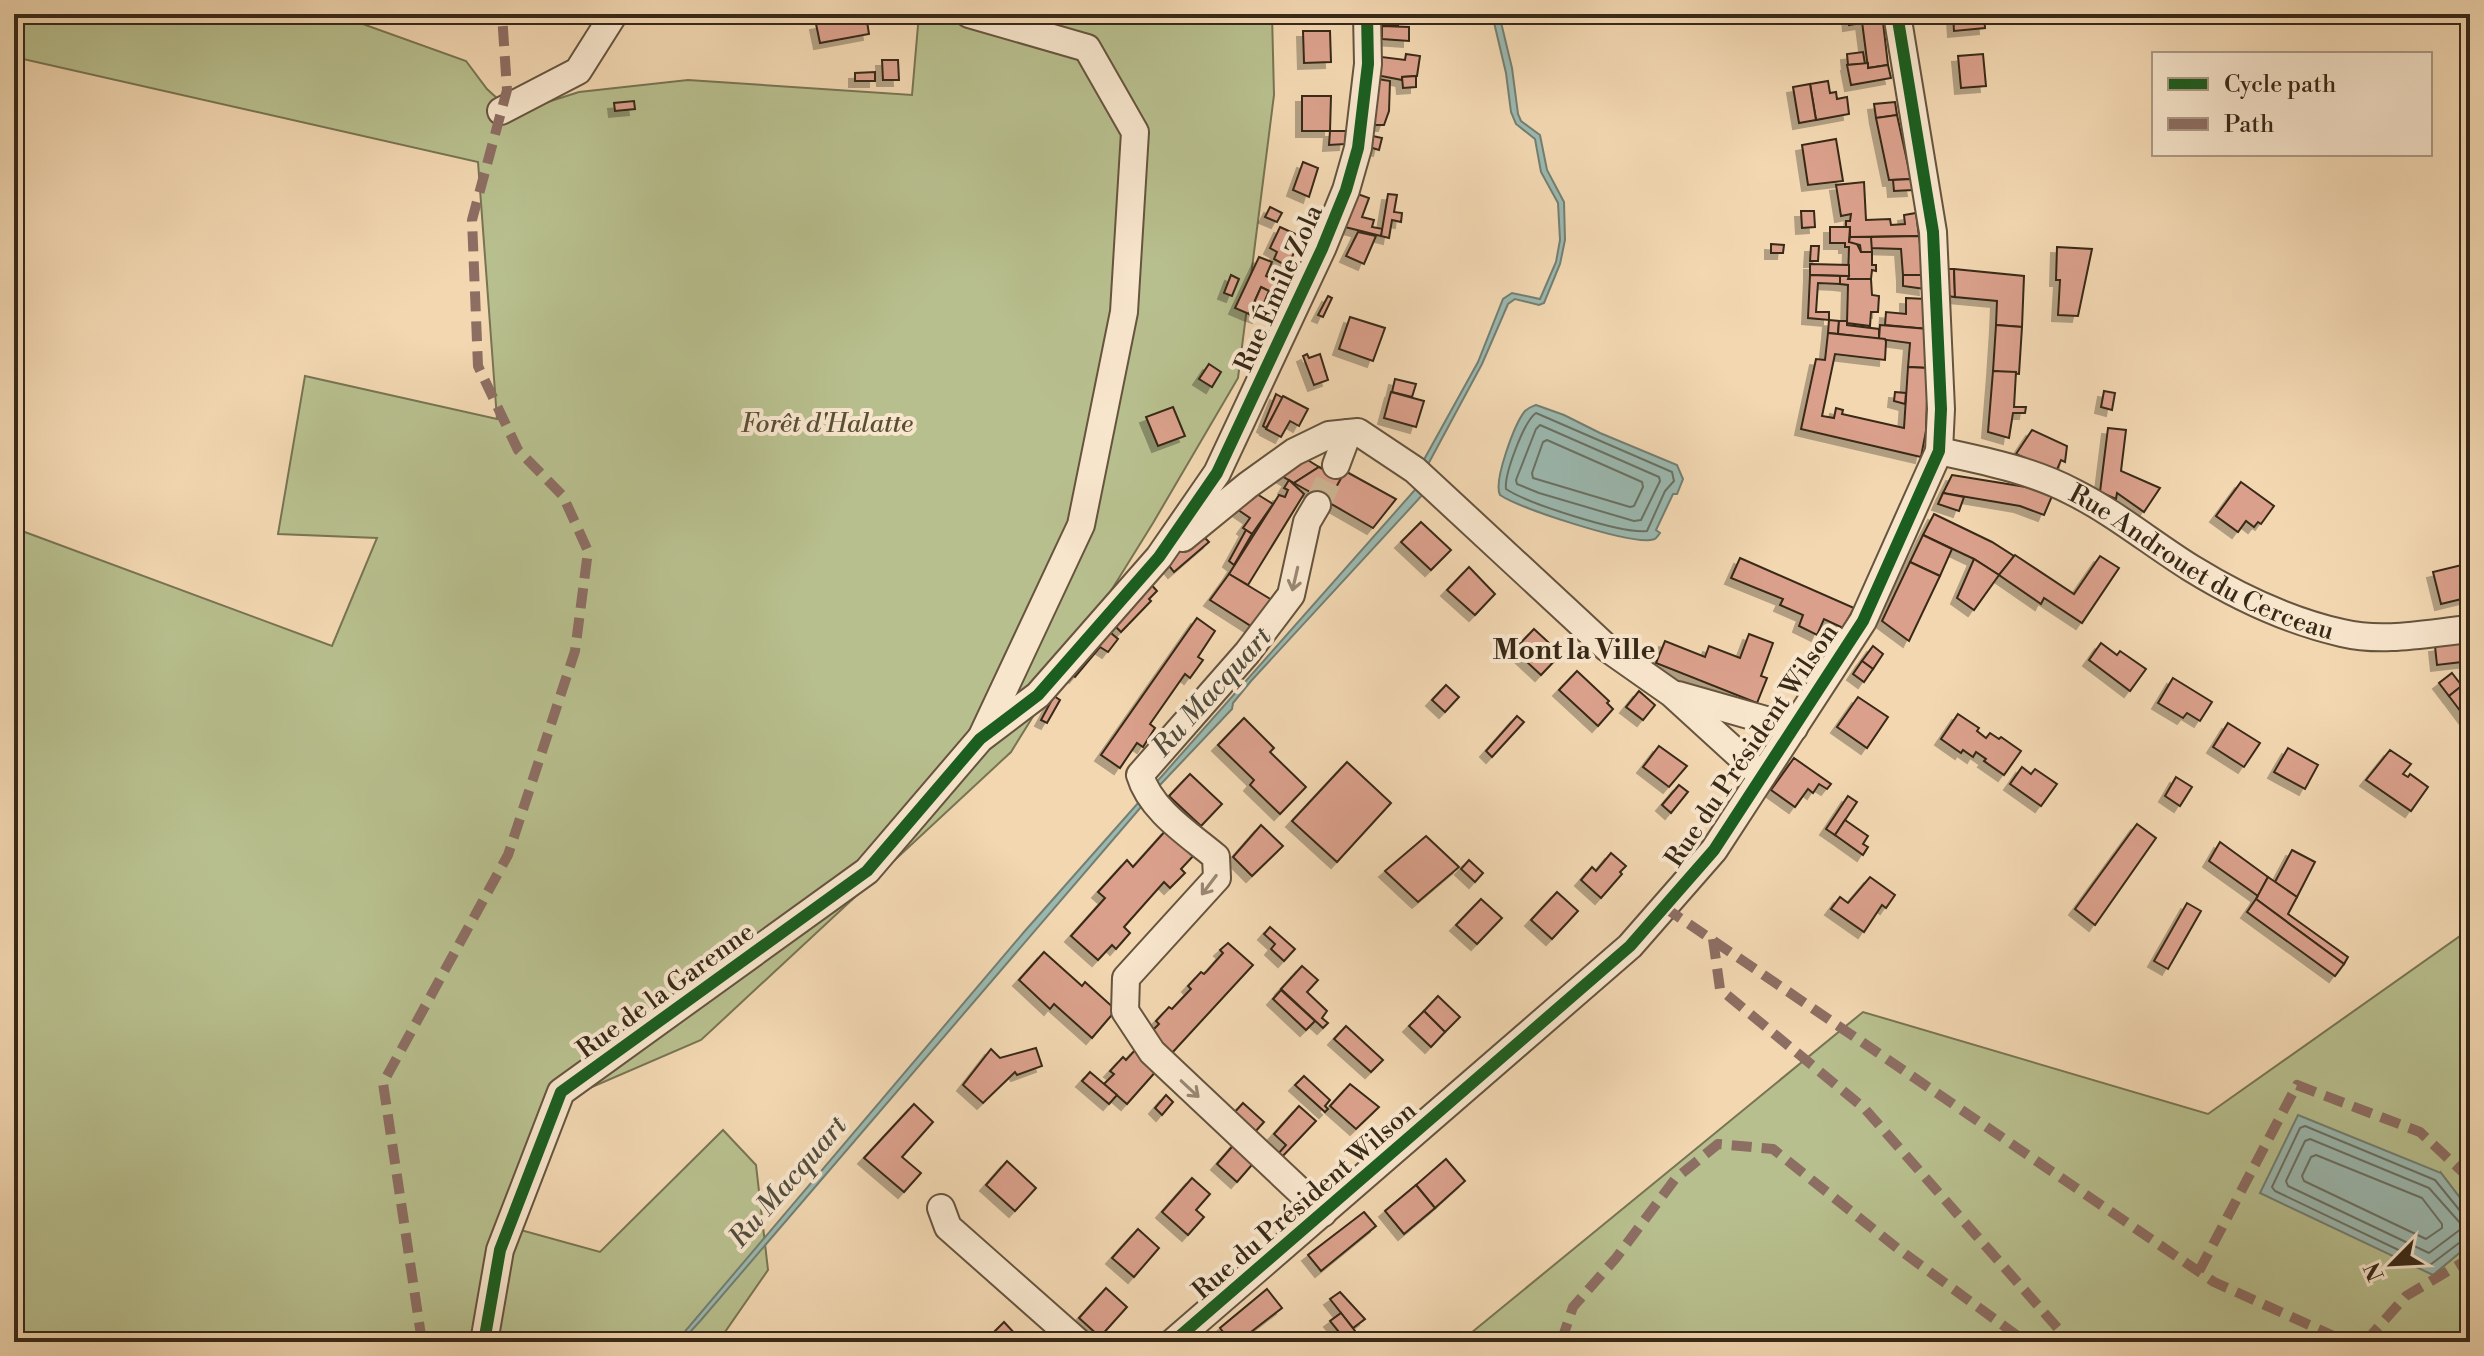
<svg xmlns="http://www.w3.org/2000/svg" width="2484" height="1356" font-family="'Libre Bodoni',serif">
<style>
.green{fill:#b8bf8e;stroke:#787453;stroke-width:2}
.water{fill:#9bb9b0;stroke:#737f73;stroke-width:2}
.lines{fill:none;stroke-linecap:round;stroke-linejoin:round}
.shore{stroke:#6a7164;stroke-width:2}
.building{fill:#daa08b;stroke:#382918;stroke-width:2;filter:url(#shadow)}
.minor-tunnel{stroke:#cdb492;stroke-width:26;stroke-dasharray:26 13;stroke-linecap:butt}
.minor-casing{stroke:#66543e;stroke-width:30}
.minor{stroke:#f7e5cc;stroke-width:26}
.quiet{stroke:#8d6e63;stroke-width:10;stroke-dasharray:20 10;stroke-linecap:butt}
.cycleway-casing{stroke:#f7e5cc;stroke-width:17}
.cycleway{stroke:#1b5e20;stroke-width:12}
.oneway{stroke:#988772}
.labels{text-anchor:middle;stroke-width:8;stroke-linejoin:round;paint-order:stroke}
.street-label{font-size:26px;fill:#382918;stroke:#f7e5cc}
.park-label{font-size:26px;font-style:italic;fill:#584e36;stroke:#f7e5cc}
.neighbourhood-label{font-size:28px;font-weight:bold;fill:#382918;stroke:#f7e5cc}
.water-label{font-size:28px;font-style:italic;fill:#514d3e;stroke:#f7e5cc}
</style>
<defs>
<filter id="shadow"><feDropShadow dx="-6" dy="6" stdDeviation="0" flood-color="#0004"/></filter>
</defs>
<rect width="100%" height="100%" fill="#f2d7b1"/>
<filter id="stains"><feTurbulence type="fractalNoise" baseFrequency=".0025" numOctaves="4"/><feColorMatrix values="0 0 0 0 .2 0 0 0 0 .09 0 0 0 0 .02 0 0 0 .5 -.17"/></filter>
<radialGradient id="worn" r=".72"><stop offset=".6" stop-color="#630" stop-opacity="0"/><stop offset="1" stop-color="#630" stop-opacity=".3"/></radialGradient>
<g class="green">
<path d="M14,14h321l131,47 21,28 26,24 66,-21 109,-12 224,15 7,-81h353l2,81 -36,283 -85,145 -142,229 -310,288 -160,69 -24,120 83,23 123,-122 33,35 12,105 -50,72h-704v-814l318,118 45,-108 -99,-4 27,-158 192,43 -19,-257 -464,-105z"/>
<path d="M2470,929v282l-29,-38 -8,102 37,-31v98h-1010l403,-330 345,102z"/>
</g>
<g class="water">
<path d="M1492,14h7l13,54 6,46 3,7 19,14 7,35 17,32 1,38 -5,24 -16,39 -5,2 -24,-6 -7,5 -26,60 -56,104 -5,-3 57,-103 25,-63 9,-6 28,6 16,-37 4,-22 -2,-37 -17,-31 -6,-33 -19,-15 -5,-12 -5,-39z"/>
<path d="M1536,405l28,10 36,18 77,32 6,14 -6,15h-4l-17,36 4,3c-4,5 -3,6 -10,7 -24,3 -129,-31 -150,-45 -7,-14 15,-72 25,-84 4,-4 6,-4 11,-6z"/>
<path d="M1421,483l5,8 -175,190 -18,22 -1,6 -73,77 -458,534 -20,22h-5l348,-410z"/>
<path d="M2298,1115l143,58 29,38v33l-37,31 -173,-82z"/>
</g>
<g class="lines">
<g class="shore">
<path d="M1536,413l136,59 2,9 -9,10 -18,40c-25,3 -118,-27 -141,-42 -2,-14 18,-68 30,-76z"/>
<path d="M1540,425l119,52 1,4 -19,39 -7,1 -95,-28 -22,-9 -1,-4 20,-51z"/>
<path d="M1547,440l95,42 1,5 -9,19 -4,1 -97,-29 -1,-5 11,-31z"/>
<path d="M2310,1139l119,49 32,36v5l-32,24 -141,-67 -2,-5 19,-40z"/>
<path d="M2316,1155l106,43 20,26v4l-16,11 -122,-58 -2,-5 9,-19z"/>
<path d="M2470,1215l-9,-3 -26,-32 -130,-54 -5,2 -28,59 3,4 155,74 33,-25 7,-2"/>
</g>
</g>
<g class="building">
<path d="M1381,14l17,1v11h-21v-9z"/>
<path d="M1848,14h13l1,9 -13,2z"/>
<path d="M1861,14h21l6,51 -20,3z"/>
<path d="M1948,14h36l1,14 -31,3 -1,-16z"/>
<path d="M866,15l3,19 -49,9 -4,-19z"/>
<path d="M1382,26l27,1v14l-27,-2z"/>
<path d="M1303,31h27l1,31 -27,1z"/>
<path d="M1863,52l2,12 -17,1 -1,-11z"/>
<path d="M1406,54l14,2 -3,20 -15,1v3l-31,-6 3,-18 31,4z"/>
<path d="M1983,54l3,32 -25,2 -3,-32z"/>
<path d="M882,60h16l1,20h-16z"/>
<path d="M1868,63v5l20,-3 3,13 -40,7 -4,-20z"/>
<path d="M875,72v9h-20v-8z"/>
<path d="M1416,76v11l-13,1 -1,-11z"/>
<path d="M1372,78l18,3 -1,30 -5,14h-14z"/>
<path d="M1828,81l2,12 6,-1 1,7 10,-2 2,17 -33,6 -6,-36z"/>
<path d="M1810,84l6,36 -17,3 -6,-36z"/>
<path d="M1302,96h29l-1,35h16l-1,13 -16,1 1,-14h-28z"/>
<path d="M634,101l1,8 -20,2 -1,-8z"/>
<path d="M1895,102l2,13 -21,3 -2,-14z"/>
<path d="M1897,115l14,64 -22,1 -13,-62z"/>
<path d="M1368,135l14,3 -3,12 -13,-4z"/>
<path d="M1836,139l7,42 -35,4 -6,-40z"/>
<path d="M1303,162l15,6 -9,29 -16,-7z"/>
<path d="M1911,179l2,11 -19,1 -1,-11z"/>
<path d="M1864,182l2,38 24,-1 1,6 14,-1 -1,-9 12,-2 3,23 -69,1v-10h-4v-6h4l1,-7 -10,2 -5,-31z"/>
<path d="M1352,192l17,6 -7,19 12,3 -2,7 11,2 -2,7 -44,-11z"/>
<path d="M1388,194l9,1 -3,17 8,1 -1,9 -9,-2 -3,18 -8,-2z"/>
<path d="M1270,207l12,6 -5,9 -12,-5z"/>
<path d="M1801,211h13l1,16 -13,1z"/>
<path d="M1280,227l22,10 -11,22 -2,-1 -4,7 -11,-6 3,-7 -7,-4z"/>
<path d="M1830,227h20l-1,15h7l5,10h11v13h4v6l-4,-1 -1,9h-23l1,-32h-4v-4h-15z"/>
<path d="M1358,232l18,4 -12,28 -18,-8z"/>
<path d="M1919,236l5,39h-21l-2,-26 -31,-1 1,-11z"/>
<path d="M1850,237h21l1,15h-11l-1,-7 -11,-3z"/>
<path d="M1771,244l13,1 -1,8h-12z"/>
<path d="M1811,246h8l-1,15h-8z"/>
<path d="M2057,247l35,2 -14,67 -20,-1 2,-35h-4z"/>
<path d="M1259,257l13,5 -6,14 10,5 -5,11 -10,-5 -12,27 -14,-6z"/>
<path d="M1810,264l39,1v11l-39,-1z"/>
<path d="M1947,269h7l1,28 -8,-1z"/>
<path d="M1954,269l70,7 -2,51 -26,-2 1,-24 -42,-4z"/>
<path d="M1231,275l8,4 -7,17 -8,-3z"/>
<path d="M1810,275l30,1v8l-22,-1 -2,29h13v8l-21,-2z"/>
<path d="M1903,275h21l1,14 -22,-3z"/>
<path d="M1840,276h9l-1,3h23l1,16 7,1 -1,16h-7l-1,14 -23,-3 1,-38 -8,-1z"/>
<path d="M1261,287l8,4 -11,26 -9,-3z"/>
<path d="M1328,296l4,2 -9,19 -5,-2z"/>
<path d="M1906,298l20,1 2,30 -43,-4 1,-13 20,2z"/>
<path d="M1350,317l35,11 -12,33 -34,-12z"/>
<path d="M1829,320l10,1 -1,13 -10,-1z"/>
<path d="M1839,321h8v4l32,4v10l-41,-5z"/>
<path d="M1880,325l48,4v39l-20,-1 2,-24 -31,-4z"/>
<path d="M1996,325l26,2 -3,47 -26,-3z"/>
<path d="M1828,333l57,6 1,3 -1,18 -50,-6 -13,62 12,2 2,-10 7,2 -1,4 62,14 4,-61 20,1 -2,63 -5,26 -120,-28 15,-70 9,1z"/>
<path d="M1307,354l2,4 11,-4 8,26 -14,5 -11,-29z"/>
<path d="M1209,364l12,8 -9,15 -13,-8z"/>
<path d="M1993,371l23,1 -2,35h12l-1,6h-12l-4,25 -21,-6z"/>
<path d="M1395,379l21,5 -4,13 -20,-5z"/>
<path d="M2104,391l11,2 -3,17 -11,-3z"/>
<path d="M1391,392l33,9 -8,26 -32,-9z"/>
<path d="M1895,392l11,1 -1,11 -11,-3z"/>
<path d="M1276,394l7,4 -17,30 -3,-2z"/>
<path d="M1283,396l25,13 -9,17 -9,-5 -9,16 -15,-8z"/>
<path d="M1173,407l12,29 -27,10 -12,-29z"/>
<path d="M2108,428l18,2 -5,41 39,17 -16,24 -27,-19 -1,6 -16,-7z"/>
<path d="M2032,430l35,16 -2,16 -4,-2 -5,12 -40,-18z"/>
<path d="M1306,459l13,8 -25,16 -14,-8z"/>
<path d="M1319,467l22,12 -13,23 -34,-19z"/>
<path d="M1345,471l51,28 -23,29 -45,-26z"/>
<path d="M1952,475l74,12 26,9 -8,19 -24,-9 -77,-13z"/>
<path d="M1289,480l15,14 -56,91 -19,-11 50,-79 6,2 3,-7 -4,-2z"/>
<path d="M2241,482l33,24 -13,18 -3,-2 -4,5 -8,-6 -8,11 -22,-16z"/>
<path d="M1252,491l21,13 -21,30 -9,-6 7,-10 -19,-13z"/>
<path d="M1943,493l21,4 -5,14 -21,-7z"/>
<path d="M1934,514l58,28 22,14 -15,19 -25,-16 -51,-24z"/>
<path d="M1421,522l30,28 -20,20 -30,-28z"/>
<path d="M1246,530l6,4 -18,31 -5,-4z"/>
<path d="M1200,533l9,9 -35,30 -7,-9z"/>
<path d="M1923,535l29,14 -12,27 -30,-14z"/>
<path d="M2015,555l59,39 26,-38 19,12 -37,55 -38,-25 -3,6 -42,-29z"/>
<path d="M1740,558l114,50 -11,20 -19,-9 -7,16 -18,-9 4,-11 -23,-10 3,-6 -52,-21z"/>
<path d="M1974,559l25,16 -25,35 -17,-12z"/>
<path d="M1910,562l30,14 -31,65 -27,-20z"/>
<path d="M2470,563v34l-29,7 -8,-32z"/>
<path d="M1469,567l26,27 -20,21 -28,-25z"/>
<path d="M1229,574l43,26 -18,28 -44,-28z"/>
<path d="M1147,580l10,11 -8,8 2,2 -30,31 -7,-7 28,-28 -7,-6z"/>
<path d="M1197,618l18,13 -17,26 5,3 -13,18 -5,-4 -35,50 5,4 -12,19 -6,-4 -17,25 -19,-13z"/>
<path d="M1105,628l13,11 -10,13 -8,-5 -25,30 -6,-4z"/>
<path d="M1534,629l27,25 -20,21 -27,-25z"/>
<path d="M1749,634l24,9 -12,33 6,2 -10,25 -101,-40 9,-22 40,16 4,-11 31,12z"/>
<path d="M2470,641v20l-33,4 -2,-19z"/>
<path d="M2101,643l16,12 3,-4 26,18 -16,22 -41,-31z"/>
<path d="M1873,646l10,8 -10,15 -11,-8z"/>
<path d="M1862,661l11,8 -9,13 -11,-8z"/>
<path d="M1577,671l32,30 -2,2 6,6 -15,17 -39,-36z"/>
<path d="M2452,673l10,13 -13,10 -10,-13z"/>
<path d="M2173,678l39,24 -12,19 -13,-8 -4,5 -25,-15z"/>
<path d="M2464,684l6,7v33l-21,-28z"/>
<path d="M1446,685l13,12 -14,15 -13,-12z"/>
<path d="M1639,691l16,14 -12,15 -17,-13z"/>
<path d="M1054,696l6,4 -13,23 -6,-3z"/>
<path d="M1858,697l30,20 -21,31 -30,-21z"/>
<path d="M1958,714l21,14 -2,3 9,7 4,-5 9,6 2,-2 20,14 -17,24 -20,-14 2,-2 -10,-7 -3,5 -10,-7 -2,3 -20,-14z"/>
<path d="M1517,716l7,6 -32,35 -6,-6z"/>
<path d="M1244,718l30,30 -4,4 36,35 -26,27 -30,-29 4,-5 -36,-35z"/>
<path d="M2228,723l32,20 -16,24 -31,-20z"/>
<path d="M1659,746l28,20 -18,21 -26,-20z"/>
<path d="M2288,748l30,17 -13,24 -31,-17z"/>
<path d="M2390,750l21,14 -8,10 5,3 2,-3 18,13 -17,24 -45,-31z"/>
<path d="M1794,758l37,26 -4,5 -8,-5 -6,9 -5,-4 -13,18 -24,-17z"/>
<path d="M1347,762l44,41 -54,59 -45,-41z"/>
<path d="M2022,767l9,7 4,-5 22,15 -16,22 -31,-22z"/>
<path d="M1190,774l32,30 -21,22 -32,-30z"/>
<path d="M2176,777l16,10 -12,19 -15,-10z"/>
<path d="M1679,785l9,7 -17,21 -9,-8z"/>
<path d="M1848,796l9,6 -22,33 -9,-6z"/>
<path d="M1845,820l23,16 -5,8 5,3 -5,8 -28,-20z"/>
<path d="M2137,824l19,14 -61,87 -20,-16z"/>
<path d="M1261,825l22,21 -31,30 -19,-19z"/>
<path d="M1167,829l28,25 -14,15 4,4 -15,15 -6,-6 -40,45 6,6 -14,16 -4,-4 -14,15 -27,-24 34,-38 -7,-6 29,-32 6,7z"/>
<path d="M1426,836l33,31 -41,35 -33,-31z"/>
<path d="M2220,842l48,35 -10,19 -49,-35z"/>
<path d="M2292,850l23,12 -18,35 -22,-15z"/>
<path d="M1611,853l15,13 -6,6 2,2 -21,24 -20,-18 11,-13 4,4z"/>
<path d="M1469,860l14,13 -8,9 -14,-13z"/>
<path d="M1870,877l25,18 -9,13 -4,-3 -18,27 -33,-23 9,-12 8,6z"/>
<path d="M2268,877l29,20 -9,17 60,43 -4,7 -88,-65z"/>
<path d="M1557,892l21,19 -26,28 -21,-19z"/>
<path d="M2258,896l-2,3 88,65 -9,12 -88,-64z"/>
<path d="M1481,899l21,19 -25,26 -21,-19z"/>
<path d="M2187,903l14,8 -33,58 -14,-8z"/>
<path d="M1270,927l25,22 -11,12 -13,-12 4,-5 -11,-10z"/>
<path d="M1228,943l25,22 -82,89 -22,-20 10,-10 -3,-3 13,-14 3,2 16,-17 3,-3 -3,-3 13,-14 3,2 3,-3 16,-18 -3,-3z"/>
<path d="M1044,952l38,34 3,-4 31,28 -24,28 -38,-34 -4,5 -31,-29z"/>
<path d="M1302,966l16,14 -11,12 20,19 -5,7 6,5 -5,5 -42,-39z"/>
<path d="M1281,990l34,31 -9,9 -33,-31z"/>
<path d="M1438,996l22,21 -15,15 -21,-21z"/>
<path d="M1424,1011l21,21 -14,15 -22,-21z"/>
<path d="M1346,1026l37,34 -12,12 -37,-33z"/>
<path d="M1036,1048l6,18 -25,9 -2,-3 -32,31 -20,-18 28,-36 9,9z"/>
<path d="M1136,1049l22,20 -31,35 -23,-20 10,-10 -4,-3 13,-14 3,3z"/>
<path d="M1090,1072l27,23 -8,9 -27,-23z"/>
<path d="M1304,1076l26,24 -5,6 3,3 -3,3 -30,-27z"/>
<path d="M1350,1084l29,23 -23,22 -26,-23z"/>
<path d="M1166,1095l7,7 -11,13 -7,-7z"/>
<path d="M1243,1103l21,19 -10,11 -21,-19z"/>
<path d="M914,1104l19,18 -31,35 19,16 -17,19 -40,-34z"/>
<path d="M1299,1106l17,15 -35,37 -4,-3 9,-10 -12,-11z"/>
<path d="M1237,1141l20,18 -20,23 -20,-18z"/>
<path d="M1446,1159l19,22 -30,27 -19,-23z"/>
<path d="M1007,1161l29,27 -21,23 -29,-26z"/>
<path d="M1192,1178l18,16 -14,16 8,7 -16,18 -26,-23z"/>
<path d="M1416,1185l19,23 -31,26 -19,-23z"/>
<path d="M1364,1212l12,14 -55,45 -13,-16z"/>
<path d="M1138,1229l21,19 -25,29 -22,-19z"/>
<path d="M1106,1288l21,19 -27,30 -21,-19z"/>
<path d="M1267,1289l15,19 -44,34h-7l-11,-14z"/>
<path d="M1340,1292l25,27 -12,9 -23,-29z"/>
<path d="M1341,1313l21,27 -2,2h-13l-17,-21z"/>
<path d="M1004,1322l14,15 -4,5h-8l-11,-11z"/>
</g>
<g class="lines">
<path class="minor-tunnel" d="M1317,505l19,-40"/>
<g class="minor-casing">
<g id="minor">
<path d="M969,14l118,34 48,84 -11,180 -43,213 -99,211"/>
<path d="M501,111l77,-40 36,-57"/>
<path id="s1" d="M1939,451c46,10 92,19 134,41 42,21 78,51 118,76 47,29 98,53 151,65 42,10 86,0 128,-4"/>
<path d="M1336,465l12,-32"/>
<path d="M1317,505l-10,17 -16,73 -44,58 -107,122c10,35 50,60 76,82l1,21 -91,100 -1,33 27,41 171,161"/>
<path d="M1183,538l65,-53 46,-33 35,-17 29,-3 57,38 192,178 64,45 91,83"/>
<path d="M1678,695l116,33"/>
<path d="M941,1208l7,19 130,115"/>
<path d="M484,1342l16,-92 61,-158 306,-221 113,-132 58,-44 121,-138 58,-84 105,-224 24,-59 12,-42 10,-84 -1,-50"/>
<path d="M1173,1342l457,-396 84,-96 149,-229 76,-170 2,-42 -8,-177 -36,-218"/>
</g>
</g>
<use href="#minor" class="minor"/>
<g class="quiet">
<path d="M1664,907l550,375 133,60"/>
<path d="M1713,939l7,50 145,120 205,233"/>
<path d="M2199,1271l98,-186 123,47 50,47"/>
<path d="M422,1342l-39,-259 125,-228 67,-204 13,-100 -25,-55 -45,-46 -40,-84 -6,-146 35,-130 -5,-76"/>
<path d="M1561,1342l12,-35 43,-49 59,-79 43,-35 55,5 124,99 129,94"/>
<path d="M2365,1342l41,-46 64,-38"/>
</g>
<g class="cycleway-casing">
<g id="cycleway">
<path d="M484,1342l16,-92 61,-158 306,-221 113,-132 58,-44 121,-138 58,-84 105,-224 24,-59 12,-42 10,-84 -1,-50"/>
<path d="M1173,1342l457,-396 84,-96 149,-229 76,-170 2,-42 -8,-177 -36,-218"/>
</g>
</g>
<use href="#cycleway" class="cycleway"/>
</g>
<defs><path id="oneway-shaft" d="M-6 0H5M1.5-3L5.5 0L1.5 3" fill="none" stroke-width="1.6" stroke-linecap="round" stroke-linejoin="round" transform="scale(2)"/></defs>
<g class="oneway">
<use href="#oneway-shaft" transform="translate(1295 579) rotate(103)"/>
<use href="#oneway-shaft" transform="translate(1209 885) rotate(127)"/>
<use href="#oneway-shaft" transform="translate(1190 1089) rotate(43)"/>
</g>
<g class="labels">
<g class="street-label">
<text transform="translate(1278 288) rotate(-66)" y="9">Rue Émile Zola</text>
<text dy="9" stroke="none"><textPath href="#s1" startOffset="288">Rue Androuet du Cerceau</textPath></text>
<text transform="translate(1751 745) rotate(-56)" y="9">Rue du Président Wilson</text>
<text transform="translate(665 990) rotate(-36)" y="9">Rue de la Garenne</text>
<text transform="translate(1304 1200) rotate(-41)" y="9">Rue du Président Wilson</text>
</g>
<g class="park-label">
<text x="827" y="432">Forêt d'Halatte</text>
</g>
<g class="neighbourhood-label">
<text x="1574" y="659">Mont la Ville</text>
</g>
<g class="water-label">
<text transform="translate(1211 691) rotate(-48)" y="10">Ru Macquart</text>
<text transform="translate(787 1181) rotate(-49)" y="10">Ru Macquart</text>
</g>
</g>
<rect width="2484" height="1356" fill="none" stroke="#f2d7b1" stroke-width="48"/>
<rect x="16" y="16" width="2452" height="1324" fill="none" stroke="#382918" stroke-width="4"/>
<rect x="24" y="24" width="2436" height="1308" fill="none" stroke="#382918" stroke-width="2"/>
<rect x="2152" y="52" width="280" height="104" fill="#f7e5cc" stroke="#ab9a84" stroke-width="2"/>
<rect x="2168" y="78" width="40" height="12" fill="#1b5e20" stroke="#ab9a84" stroke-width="2"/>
<text x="2224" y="92" font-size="24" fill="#382918">Cycle path</text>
<rect x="2168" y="118" width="40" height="12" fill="#8d6e63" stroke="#ab9a84" stroke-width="2"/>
<text x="2224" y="132" font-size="24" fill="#382918">Path</text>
<g transform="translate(2392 1264) rotate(246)" stroke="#f7e5cc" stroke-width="6" paint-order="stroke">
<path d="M0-6L14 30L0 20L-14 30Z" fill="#382918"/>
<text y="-12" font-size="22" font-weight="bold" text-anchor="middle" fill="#382918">N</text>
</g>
<rect width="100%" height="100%" filter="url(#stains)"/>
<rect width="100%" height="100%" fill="url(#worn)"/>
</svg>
